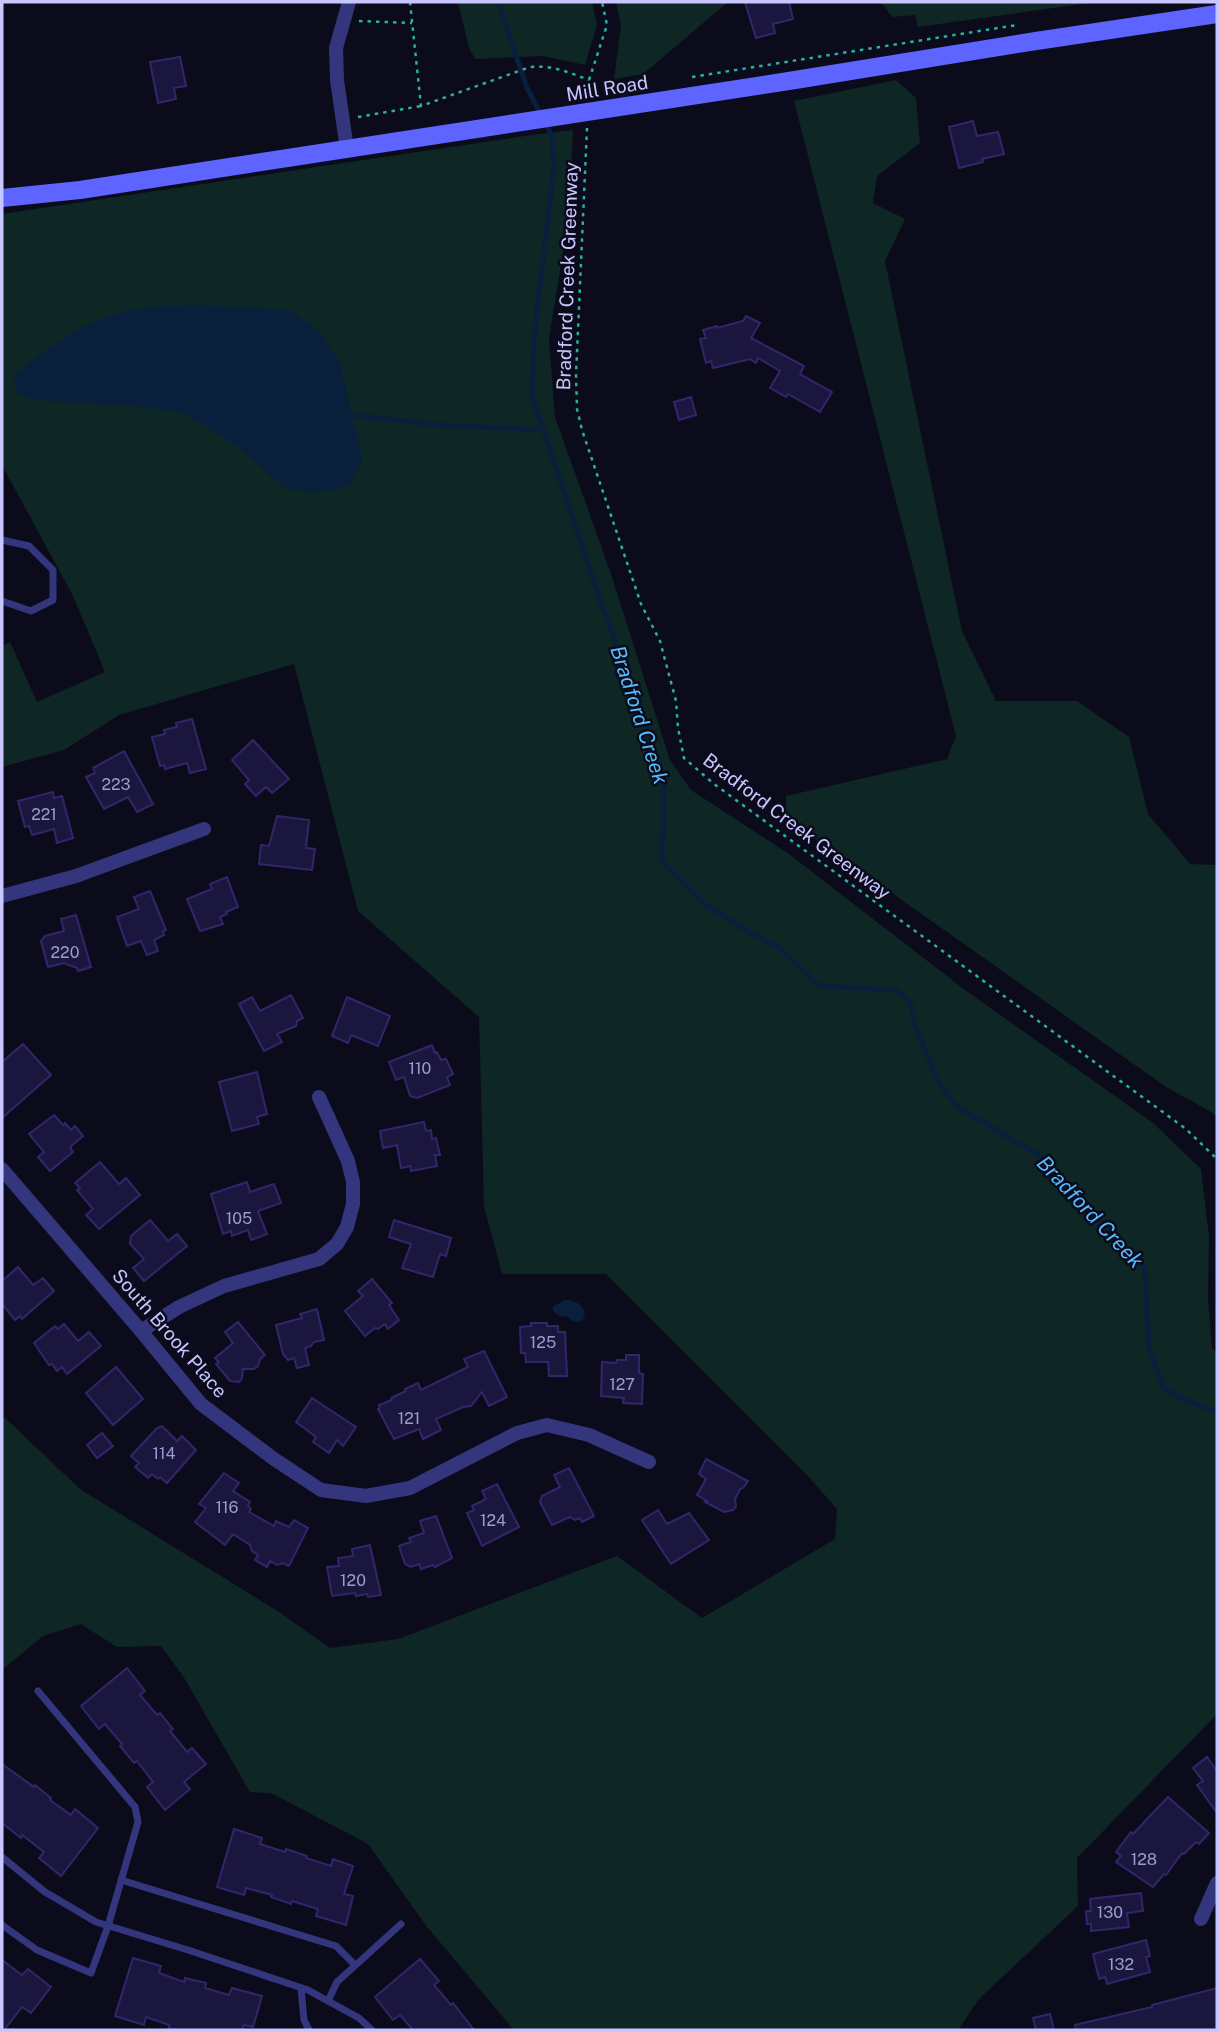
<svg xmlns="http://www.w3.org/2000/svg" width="1219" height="2032" font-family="'Public Sans',sans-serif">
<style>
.green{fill:#0e2624}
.water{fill:#09203d}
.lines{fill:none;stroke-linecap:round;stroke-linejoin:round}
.stream{stroke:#09203d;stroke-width:5}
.building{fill:#1b163e;stroke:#30276a;stroke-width:2}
.path{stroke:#29b09e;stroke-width:2.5;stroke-dasharray:3.5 5;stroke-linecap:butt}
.lane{stroke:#34367d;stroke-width:7}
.street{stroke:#34367d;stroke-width:14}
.secondary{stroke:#5d64ff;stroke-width:18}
.labels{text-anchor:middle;stroke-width:5;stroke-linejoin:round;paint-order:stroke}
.number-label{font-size:16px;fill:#9d9acf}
.street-label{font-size:19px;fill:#c8c6ff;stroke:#0c0b1c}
.water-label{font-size:21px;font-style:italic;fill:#54bcff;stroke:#0c0b1c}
</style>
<rect width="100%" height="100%" fill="#0c0b1c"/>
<g class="green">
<path d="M458,2h134l5,23 -12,40 -42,-9 -68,3 -6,-11z"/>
<path d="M616,2h112l-85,72 -29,5 7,-54z"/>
<path d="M881,2h215l-178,25 -3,-12 -23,2z"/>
<path d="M896,80l20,18 4,45 -43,33 -4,27 32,16 -20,42 77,370 34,70h81l52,36 19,77 42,50 27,1v253l-4,-5 -47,-26 -380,-269v-22l161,-37 9,-23 -162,-635z"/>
<path d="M573,130l-4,85 -20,124 6,78 56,157 59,186 21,30 98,64 176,136 188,133 48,46 8,68 -1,62 4,49 5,5v361l-140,144 1,48 -99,93 -21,31h-444l-87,-103 -59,-83 -97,-51 -21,-1 -67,-116 -22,-30 -44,1 -36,-23 -38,12 -41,34v-255l78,74 199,123 51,36 68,-9 219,-83 85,62 133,-79 2,-30 -31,-35 -200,-200h-104l-18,-68 -5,-189 -121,-106 -64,-247 -175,51 -55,35 -62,17v-121l8,-4 27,60 68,-30 -32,-76 -71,-131v-251l529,-79z"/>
</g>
<g class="water">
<path d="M196,305l95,5 26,19 22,31 24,101 -14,24 -32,8 -32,-5 -47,-41 -51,-33 -42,-7 -111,-7 -17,-6 -3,-19c37,-30 75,-58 123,-66 19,-3 40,-3 59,-4z"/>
<path d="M564,1300c10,-1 19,4 21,15l-3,6 -8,1 -6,-5 -9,-1 -6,-5v-4z"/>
</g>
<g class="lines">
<g class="stream">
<path d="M498,2l29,86 25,48 2,31 -20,170 -2,59 69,207 49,133 14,51 -2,74 44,44 38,24 34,18 42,39 76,4 15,14 4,22 25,59 18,22 82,49 105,112 4,82 15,38 20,12 33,12"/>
<path d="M352,415l88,10 104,5"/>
</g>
</g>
<g class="building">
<path d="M745,2h44l4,17 -20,5 2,9 -19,5z"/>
<path d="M180,57l6,29 -12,2 2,11 -18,4 -8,-41z"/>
<path d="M973,121l4,15 21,-4 6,22 -22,5 1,3 -24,6 -10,-41z"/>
<path d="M746,316l14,7 -9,15 53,28 -4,8 32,18 -12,20 -32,-18 -2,3 -16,-9 10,-17 -22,-13 -2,5 -6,-4 -37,9 -2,-7 -5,2 -6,-24 6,-1 -3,-8 14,-4v2l26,-7z"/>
<path d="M691,397l5,18 -17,5 -5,-18z"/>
<path d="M192,719l14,50 -16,4 -3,-10 -22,6 -1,-4 -4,1 -8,-29 13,-3 -1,-4 13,-3 -1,-4z"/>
<path d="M253,740l36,39 -17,14 -6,-6 -10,9 -11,-12 4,-4 -17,-20z"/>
<path d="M124,751l29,53 -16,8 -9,-15 -24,12 -18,-32 9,-4 -2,-5z"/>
<path d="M53,792l1,6 8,-2 11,42 -16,5 -3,-14 -22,6 -3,-9 -4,1 -7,-26z"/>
<path d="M277,816l32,4 -3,28 9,1 -3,21 -53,-6 2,-19 8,1z"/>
<path d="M227,877l11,30 -12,5 1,2 -7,3 3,7 -23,7 -13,-32 25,-10 -2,-5z"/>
<path d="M150,891l16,39 -3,1 1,4 -10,5 4,11 -11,4 -6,-14 -14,5 -10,-29 22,-8 -5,-12z"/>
<path d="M76,915l15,52 -13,4 -1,-3 -13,-5 -16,4 -7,-26 4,-5 19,-5 -3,-12z"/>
<path d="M291,995l12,23 -6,3 -1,5 -19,8 5,8 -18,9 -25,-47 13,-7 8,14z"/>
<path d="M347,997l43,19 -12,30 -27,-11 -3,8 -16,-7z"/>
<path d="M23,1044l28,31 -49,43v-56z"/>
<path d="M432,1045l3,8 2,-1 4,8 5,-1 7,15 -6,3 3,8 -33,13 -7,-2 -6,-19 -8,3 -7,-18z"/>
<path d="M257,1072l10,42 -10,3 2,7 -27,7 -13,-49z"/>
<path d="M54,1115l9,10 2,-2 6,7 4,-4 8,10 -13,11 3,5 -23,19 -12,-14 6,-5 -15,-18z"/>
<path d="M424,1122l2,9 5,-1 1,9 4,-1 4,17h-5l2,11 -26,5 -1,-5 -9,2 -4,-23 -14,3 -3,-17z"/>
<path d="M100,1162l19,22 7,-6 14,17 -41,34 -13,-14 7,-6 -16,-19 3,-2 -5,-5z"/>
<path d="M247,1182l3,10 24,-8 7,19 -23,8 9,23 -16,6 -3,-10 -16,6 -1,-5 -8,3 -12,-40z"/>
<path d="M150,1220l18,21 9,-7 10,12 -43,35 -11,-13 11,-9 -14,-15 1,-8z"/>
<path d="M394,1220l57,18 -5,18 -6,-2 -7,23 -31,-9 9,-24 -22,-7z"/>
<path d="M18,1267l15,18 10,-7 11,13 -32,28 -2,-3 -5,4 -13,-16v-23z"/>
<path d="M372,1279l20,24 -3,2 10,15 -11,9 -3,-5 -7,5 -3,-1 -10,8 -20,-25 18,-15 -5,-5z"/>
<path d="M317,1309l7,31 -10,2 -3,4 -6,2 4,17 -12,3 -3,-10 -6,2 -5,-6 -7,-29 26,-7 -2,-4z"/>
<path d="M238,1322l27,33 -5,4 -2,7 -4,3h-11l-1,9 -3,4 -9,-1 -14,-17 3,-2 -4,-4 18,-15 -8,-11z"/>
<path d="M531,1323h16v3h11v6h7l2,44h-18l-1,-14h-22l-1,-9h-4l-1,-26 11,-1z"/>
<path d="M64,1324l14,17 11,-9 12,14 -34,28 -5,-7 -5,4 -5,-7 -3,1 -15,-22 21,-17 3,3z"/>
<path d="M484,1351l23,46 -18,9 -7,-14 -11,14 -8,1 -27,12 5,11 -18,9 -4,-10 -25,10 -16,-30 2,-1 -1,-3 13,-5 -1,-2 15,-7 -1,-2 13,-6 3,7 47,-23 -4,-8z"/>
<path d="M626,1355h13v18l4,1 -1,30 -19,-1 1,-5 -23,-2 1,-34 14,1 1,-3h9z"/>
<path d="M116,1367l27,32 -30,26 -27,-32z"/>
<path d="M312,1398l44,29 -13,19 -6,-6 -8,13 -16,-11 3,-5 -20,-15z"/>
<path d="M162,1426l15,15 5,-5 14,14 -29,33 -7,-6 -2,2 -6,-5 -4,4 -13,-11 4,-4 -8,-7 26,-28z"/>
<path d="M102,1433l11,13 -16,12 -10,-13z"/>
<path d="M706,1459l42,22 -5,7 -3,1 -5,10 1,7 -3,4 -9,2 -19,-10 2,-1 -10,-6 9,-16 -7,-5z"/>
<path d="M569,1468l25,48 -12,6 -2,-4 -5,2 -5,-3 -18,8 -12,-23 2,-6 18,-9 -6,-12z"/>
<path d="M224,1473l15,10 -6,8 17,11 -2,4 3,3 -2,3 25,14 2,-5 13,6 5,-7 14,8 -19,38 -6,-3 -6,2 -7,-4 -3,6 -12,-7 3,-5 -6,-4 -2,-6 -17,-11 -8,11 -30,-23 11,-14 -7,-4z"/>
<path d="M497,1484l22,43 -37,19 -15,-33 7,-3 -2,-4 14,-7 -4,-8z"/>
<path d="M658,1510l9,14 22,-11 20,27 -38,24 -29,-44z"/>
<path d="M436,1516l16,42 -17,9 -2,-2 -12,4 -2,-5 -8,3 -6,-3 -6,-18 12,-4 -2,-4 15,-5 -4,-12z"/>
<path d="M370,1545l11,50 -13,2 -1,-3 -11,2 -1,-3 -23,3 -5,-29 12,-1 -1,-8 15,-2 -1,-7z"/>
<path d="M127,1668l18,23 -5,4 17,20 3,-2 13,16 -3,2 17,21 5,-4 14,16 -22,18 6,7 -25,21 -18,-23 6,-5 -16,-21 -3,2 -14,-17 2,-2 -17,-20 -6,5 -18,-23z"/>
<path d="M1207,1757l10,14v42l-20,-28 6,-4 -10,-13z"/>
<path d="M2,1764l32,23 1,-2 16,13 -1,2 21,15 4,-6 23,19 -37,48 -22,-18 5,-6 -22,-17 -1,3 -19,-15z"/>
<path d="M1168,1797l41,36 -10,11 -3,-2 -12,12 -2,-1 -16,22 -2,-1 -11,13 -37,-25 5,-6 -5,-4 15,-20 2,2z"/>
<path d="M234,1829l28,9 -2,6 25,8 1,-3 21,7 -1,2 25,8 2,-7 20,7 -9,28 9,2 -7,29 -30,-9 2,-7 -26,-8 -1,3 -20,-7 1,-2 -26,-7 -2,7 -27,-8z"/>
<path d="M1141,1893l2,18 -16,2 2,14 -38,4v-7h-4l-1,-13h5l-1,-12z"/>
<path d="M1146,1940l4,16 -4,1 4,15 -43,12 -2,-7 -6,2 -6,-25z"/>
<path d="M133,1958l28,8 -2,7 25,9 1,-4 21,5 -1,5 24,7 3,-7 30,8 -9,31 -9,-2 -2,5h-64l-9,-2v-3l-23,-8 -2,8 -29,-9z"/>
<path d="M420,1959l19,22 -5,4 17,20 2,-2 21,27h-61l-13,-15 -7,5 -18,-23z"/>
<path d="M2,1960l20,15 6,-6 23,18 -20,26 -9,-6 -18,23h-2z"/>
<path d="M1217,1988v42h-141l-1,-5 77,-18v-2z"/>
<path d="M1050,2014l4,16h-18l-3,-12z"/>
</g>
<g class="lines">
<g class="path">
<path d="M410,2l11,104 109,-39c22,-2 38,5 59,13"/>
<path d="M359,21l53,2"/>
<path d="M692,77l325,-52"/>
<path d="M589,97v-17l18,-55 -5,-23"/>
<path d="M358,117l63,-11"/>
<path d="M587,128l-11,247 1,34 5,21 59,174 19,37 16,60 2,27 6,30 30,26 472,345 31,30"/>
</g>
<g class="lane">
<path d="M2,540l27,6 24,24v30l-22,11 -29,-10"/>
<path d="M2,1857l43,35 51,30 92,28 120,40 51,28 13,12"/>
<path d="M121,1880l215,66 19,19"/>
<path d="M2,1925l35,25 54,23 17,-47 30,-104 -3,-15 -97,-116"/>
<path d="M301,1988l3,32 5,10"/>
<path d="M328,2001l9,-19 64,-58"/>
</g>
<g class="street">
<path d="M347,149l-10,-69 -1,-32 13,-46"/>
<path d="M2,896l74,-20 128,-47"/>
<path d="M2,1169l139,162 60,73 73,55 47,31 45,6 44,-8 107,-55 30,-8 42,10 60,27"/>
<path d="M141,1331l38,-24 45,-21 95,-27 18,-15 10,-17 6,-23v-22l-5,-21 -29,-64"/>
<path d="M1201,1919l16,-36"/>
</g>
<path class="secondary" d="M2,198l78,-8 715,-110 241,-39 181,-27"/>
</g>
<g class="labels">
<g class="number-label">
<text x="116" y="790">223</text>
<text x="44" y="820">221</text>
<text x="65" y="958">220</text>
<text x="420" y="1074">110</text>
<text x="239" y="1224">105</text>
<text x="543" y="1348">125</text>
<text x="622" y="1390">127</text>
<text x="409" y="1424">121</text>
<text x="164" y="1459">114</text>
<text x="227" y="1513">116</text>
<text x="493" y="1526">124</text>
<text x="353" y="1586">120</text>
<text x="1144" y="1865">128</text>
<text x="1110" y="1918">130</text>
<text x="1121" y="1970">132</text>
</g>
<g class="street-label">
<text transform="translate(607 88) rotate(-9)" y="7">Mill Road</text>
<text transform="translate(567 276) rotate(-88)" y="7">Bradford Creek Greenway</text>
<text transform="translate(797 826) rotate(37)" y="7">Bradford Creek Greenway</text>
<text transform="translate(170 1333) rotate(49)" y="7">South Brook Place</text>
</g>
<g class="water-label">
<text transform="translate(639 715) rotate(72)" y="7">Bradford Creek</text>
<text transform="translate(1090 1212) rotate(47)" y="7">Bradford Creek</text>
</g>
</g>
<rect width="1219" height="2032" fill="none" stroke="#c8c6ff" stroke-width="7"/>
</svg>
